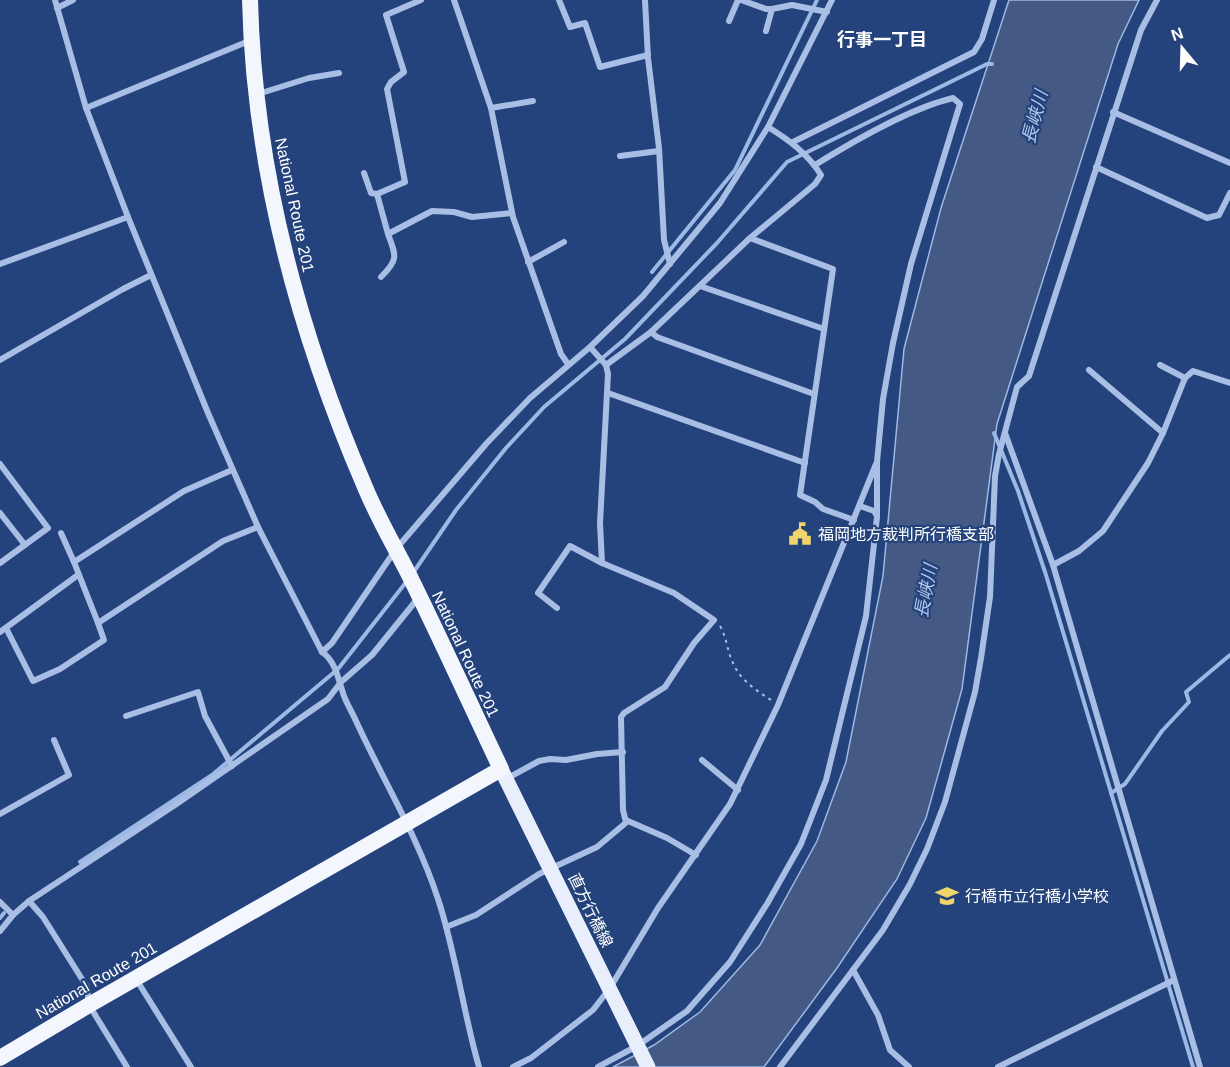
<svg xmlns="http://www.w3.org/2000/svg" width="1230" height="1067" font-family="Arial,'Noto Sans JP',sans-serif">
<style>
.water{fill:#445a85;stroke:#9cb8e5;stroke-width:1.5}
.lines{fill:none;stroke-linecap:round;stroke-linejoin:round}
.stream{stroke:#9cb8e5;stroke-width:4}
.path{stroke:#a8bee5;stroke-width:2;stroke-dasharray:3 4.5;stroke-linecap:butt}
.minor{stroke:#a8bee5;stroke-width:6}
.primary{stroke:#e8eefc;stroke-width:15}
.trunk{stroke:#f4f6fe;stroke-width:16}
.labels{text-anchor:middle;stroke-width:4.5;stroke-linejoin:round;paint-order:stroke}
.street-label{font-size:16px;fill:#fff;stroke:#24427b}
.poi-label{font-size:16px;fill:#fff;stroke:#24427b;text-anchor:start}
.neighbourhood-label{font-size:18px;font-weight:bold;fill:#fff;stroke:#24427b}
.water-label{font-size:18px;font-style:italic;fill:#b3c8ed;stroke:#24427b}
</style>
<rect width="100%" height="100%" fill="#24427b"/>
<path class="water" d="M1009,0h130l-21,44 -121,380 -35,265 -36,129 -29,61 -60,89 -73,99h-151l41,-22 46,-33 60,-67 57,-104 29,-79 37,-186 21,-227 37,-141z"/>
<g class="lines">
<g class="stream">
<path d="M652,272l83,-102 82,-170"/>
<path d="M994,433l24,58 28,84 147,492"/>
<path d="M413,573l43,-63 50,-62 38,-41 81,-68 92,-96 70,-81 200,-98h5"/>
<path d="M1111,793l14,-9 37,-53 27,-29 -3,-10 44,-37"/>
<path d="M80,862l132,-87 126,-106 69,-88"/>
<path d="M0,918l4,-5"/>
</g>
<path class="path" d="M720,626c7,12 7,25 13,37 7,17 24,28 38,37"/>
<g class="minor">
<path d="M55,0l31,108 42,109 80,196 50,114 64,125c14,9 17,30 22,44 3,8 8,16 12,25 27,59 62,116 82,178 18,54 25,113 41,168"/>
<path d="M454,0l37,108 22,109 48,137 7,10"/>
<path d="M559,0l11,27 15,-4 15,44 48,-12"/>
<path d="M645,0l3,58 11,90 5,92 6,24"/>
<path d="M741,0l25,9h6"/>
<path d="M57,8l16,-8"/>
<path d="M729,21l9,-21"/>
<path d="M766,31l6,-22 20,-4 35,7"/>
<path d="M258,94l51,-16 30,-5"/>
<path d="M86,108l163,-67"/>
<path d="M491,108l42,-7"/>
<path d="M1113,112l117,51"/>
<path d="M793,142l181,-90 8,-13 12,-39"/>
<path d="M620,156l39,-5"/>
<path d="M1096,167l111,51 12,-3 11,-22"/>
<path d="M364,173l7,20 6,1 11,40"/>
<path d="M377,194l28,-12 -18,-93 4,-7 13,-10 -18,-57 35,-15"/>
<path d="M750,238l83,31 -33,226 15,7 8,7 31,11"/>
<path d="M528,262l36,-20"/>
<path d="M0,264l128,-47"/>
<path d="M381,277c18,-18 15,-21 7,-43l44,-23 22,1 18,5 40,-4"/>
<path d="M700,286l124,43"/>
<path d="M651,332l6,5 157,57"/>
<path d="M590,347l16,18 2,9 -8,149 2,40 72,30 40,27 -20,23 -29,44 -41,26 -3,4 2,93 3,12"/>
<path d="M0,360l123,-71 28,-14"/>
<path d="M606,365l45,-33 99,-94 65,-54 6,-9c-13,-21 -32,-35 -53,-48"/>
<path d="M1160,365l25,13"/>
<path d="M1089,370l74,63"/>
<path d="M608,393l197,70"/>
<path d="M1005,433l48,132 147,502"/>
<path d="M0,464l48,64 -48,35"/>
<path d="M860,506l14,5 3,5"/>
<path d="M0,513l25,32"/>
<path d="M61,533l13,29 110,-71 48,-21"/>
<path d="M74,562l24,61 125,-82 35,-14"/>
<path d="M1053,565l26,-14 24,-20 45,-68 15,-30 22,-55 8,-7 37,12"/>
<path d="M557,608l-19,-15 32,-47 32,17"/>
<path d="M6,628l27,53 27,-12 44,-29 -6,-17"/>
<path d="M0,632l78,-57"/>
<path d="M322,652l10,-9 64,-94 90,-105 44,-46 60,-51 53,-51 77,-93 48,-76 64,-127"/>
<path d="M126,716l72,-24 7,24 27,50"/>
<path d="M702,760l36,30"/>
<path d="M506,779l33,-18 11,-2 16,1 31,-6 26,-2"/>
<path d="M0,814l69,-39 -15,-35"/>
<path d="M29,901l14,16 44,70 2,18 38,62"/>
<path d="M0,902l13,13"/>
<path d="M446,927l30,-12 63,-41 58,-27 31,-26 39,17 29,17"/>
<path d="M0,931l13,-16 16,-14 146,-96 153,-106 13,-17 31,-27 47,-58"/>
<path d="M853,970l25,45 12,35 19,17"/>
<path d="M136,979l55,88"/>
<path d="M513,1067l18,-9 62,-48 17,-22 48,-80 72,-104 48,-99 98,-241"/>
<path d="M598,1067l39,-21 50,-35 43,-49 37,-58 34,-60 25,-64 40,-164 11,-99v-55l6,-63 10,-56 18,-79 49,-160 -7,-6c-42,10 -101,44 -138,67"/>
<path d="M780,1067l103,-137 27,-46 17,-35 18,-47 30,-110 6,-34 9,-61 5,-121 4,-22 18,-67 12,-11 112,-346 16,-30"/>
<path d="M998,1067l176,-87"/>
</g>
<path class="primary" d="M501,769l147,298"/>
<path class="trunk" d="M0,1058l89,-53 412,-236c-29,-61 -57,-123 -87,-184 -16,-33 -35,-64 -49,-98 -66,-153 -111,-320 -115,-487"/>
</g>
<defs>
<g id="civic-bare" transform="scale(1.8)"><path d="M-.6-6.5H3V-4.5H.6V-3L4-1V1h2V6H-6V1h2V-1L-.6-3ZM-1.2 2.5V6h2.4V2.5Z" fill="#efd46c" stroke="#24427b" stroke-width="2.5" paint-order="stroke"/></g>
<g id="school-bare" transform="scale(1.8)"><path d="M0-5L7-2L0 1L-7-2ZM-4 1L0 2.5L4 1V4Q0 6-4 4Z" fill="#efd46c" stroke="#24427b" stroke-width="2.5" paint-order="stroke"/></g>
</defs>
<g fill-rule="evenodd">
<use href="#civic-bare" x="800" y="534"/>
<use href="#school-bare" x="947" y="896"/>
</g>
<g class="labels">
<g class="street-label">
<text transform="translate(295 205) rotate(78)" y="6">National Route 201</text>
<text transform="translate(466 654) rotate(65)" y="6">National Route 201</text>
<text transform="translate(591 910) rotate(64)" y="6">直方行橋線</text>
<text transform="translate(96 980) rotate(-30)" y="6">National Route 201</text>
</g>
<g class="poi-label">
<text x="818" y="540">福岡地方裁判所行橋支部</text>
<text x="965" y="902">行橋市立行橋小学校</text>
</g>
<g class="neighbourhood-label">
<text x="882" y="46">行事一丁目</text>
</g>
<g class="water-label">
<text transform="translate(1035 117) rotate(-75)" y="6">長峡川</text>
<text transform="translate(926 591) rotate(-79)" y="6">長峡川</text>
</g>
</g>
<g transform="translate(1182 48) rotate(341)" stroke="#24427b" stroke-width="4.5" paint-order="stroke">
<path d="M0-4.5L10 22L0 15L-10 22Z" fill="#ffffff"/>
<text y="-9" font-size="16" font-weight="bold" text-anchor="middle" fill="#ffffff">N</text>
</g>
</svg>
